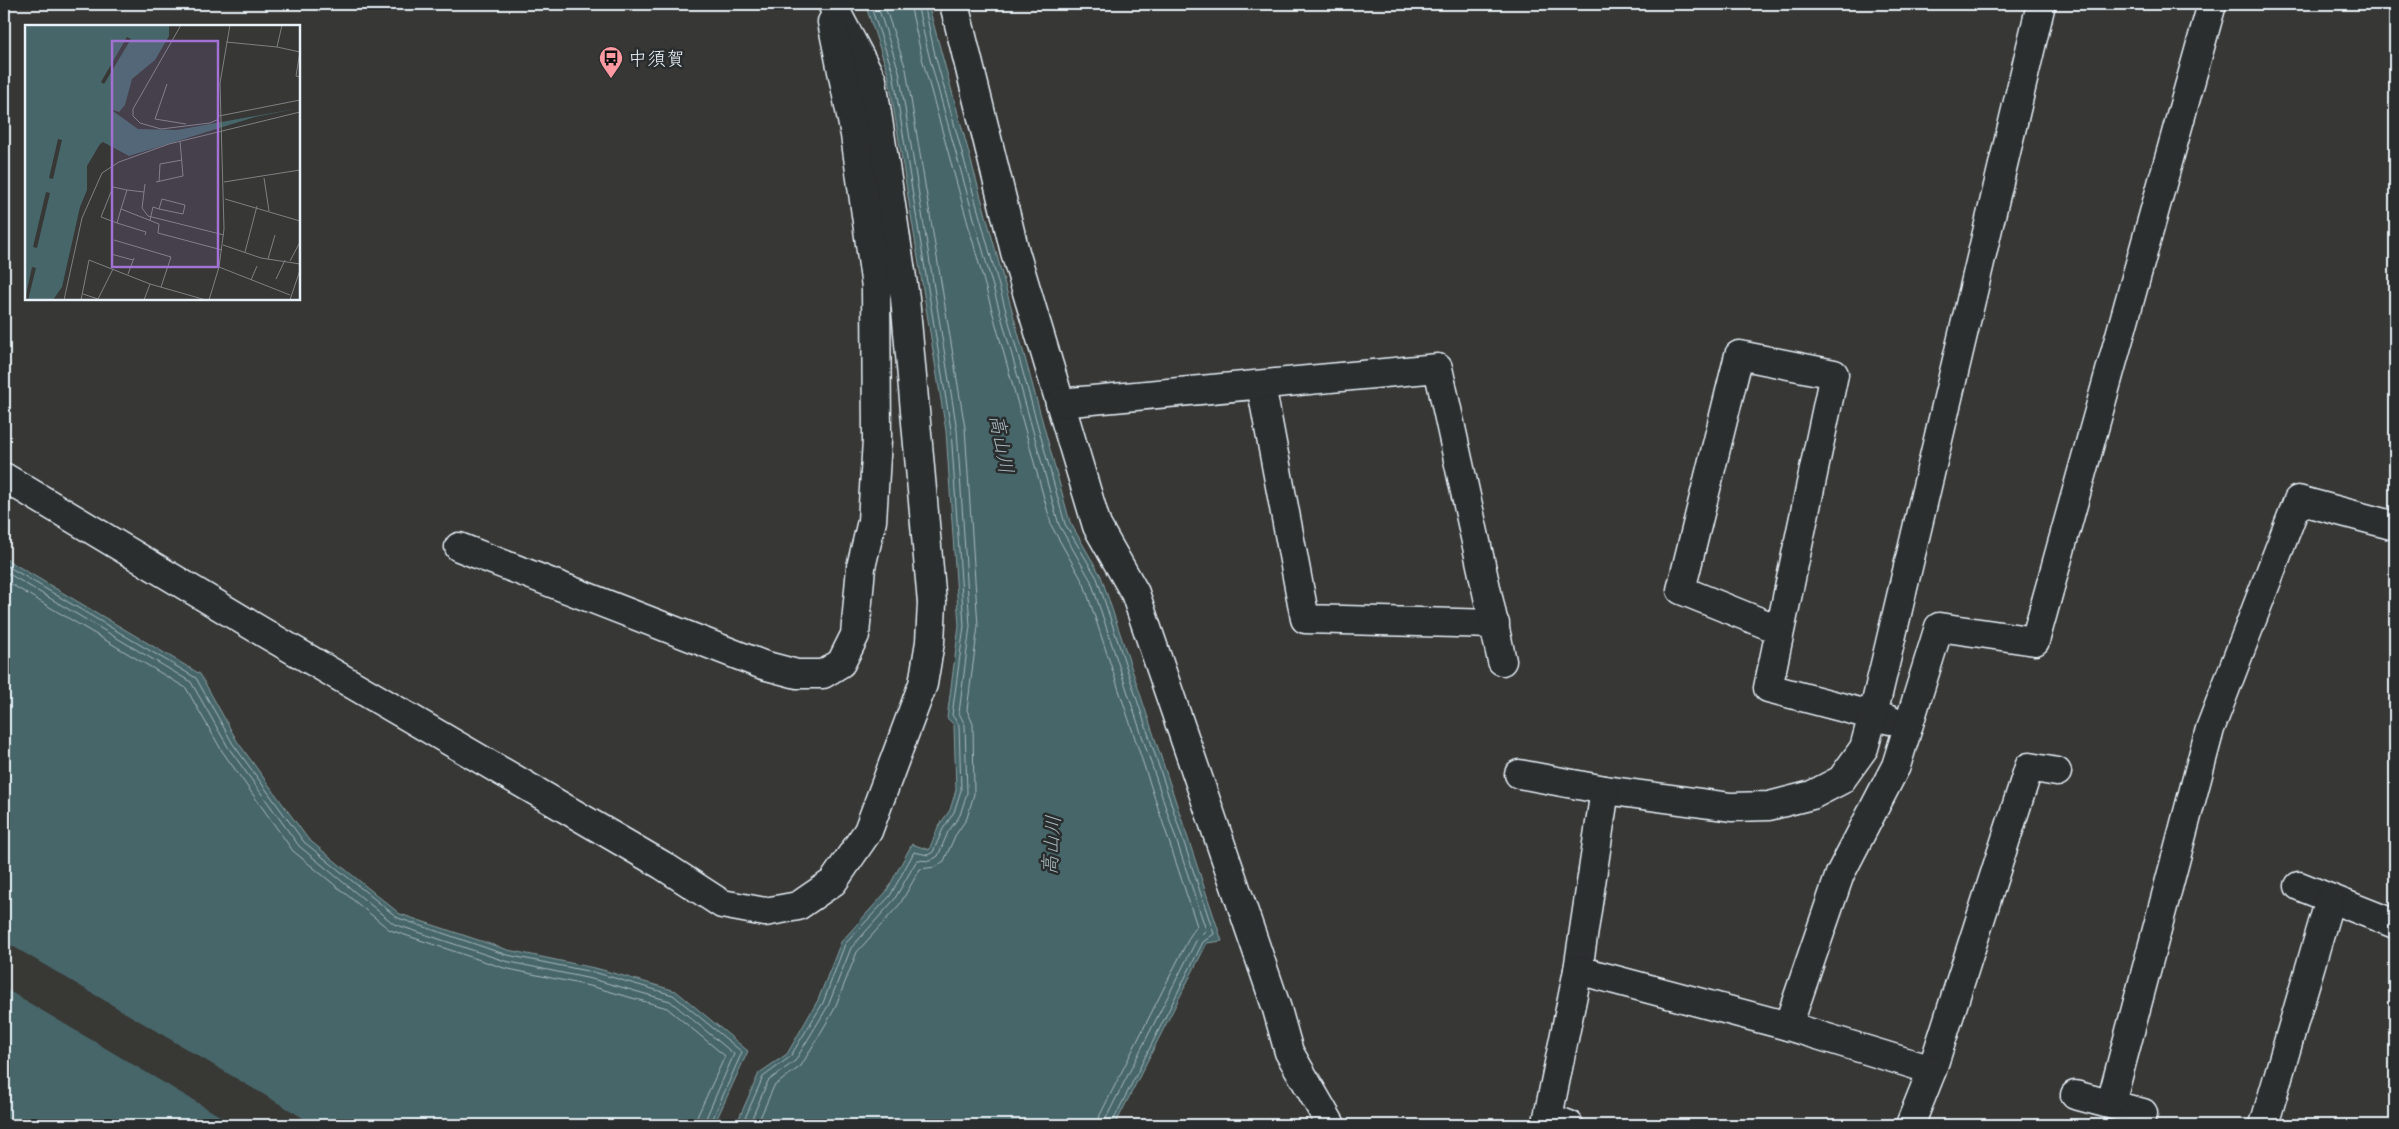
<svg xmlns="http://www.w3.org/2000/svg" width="2399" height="1129" font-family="'Architects Daughter','Klee One',sans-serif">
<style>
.water{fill:#476669;stroke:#879ea2}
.pier{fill:#373735}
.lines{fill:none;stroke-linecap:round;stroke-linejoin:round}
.shore{stroke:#a8b9bf;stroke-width:1}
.minor-casing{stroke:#e8f1f8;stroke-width:31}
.minor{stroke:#2a2d2e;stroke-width:28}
.labels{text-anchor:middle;stroke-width:5;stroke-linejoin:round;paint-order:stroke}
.poi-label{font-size:19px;fill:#e8f1f8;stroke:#2a2d2e;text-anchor:start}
.water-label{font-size:20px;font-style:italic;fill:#a8b9bf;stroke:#2a2d2e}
.inset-road{fill:none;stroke:#7e8183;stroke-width:1}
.view{fill:#a171d3;fill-opacity:0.15;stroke:#a171d3;stroke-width:2.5}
.inset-edge{fill:none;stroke:#e8f1f8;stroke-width:2.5}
</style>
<rect width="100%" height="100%" fill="#373735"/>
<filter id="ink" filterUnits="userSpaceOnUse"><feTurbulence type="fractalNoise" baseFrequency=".02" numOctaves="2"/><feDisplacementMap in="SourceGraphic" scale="10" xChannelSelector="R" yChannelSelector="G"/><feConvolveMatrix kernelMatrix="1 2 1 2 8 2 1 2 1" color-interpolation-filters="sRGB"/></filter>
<g filter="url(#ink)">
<g class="water">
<path d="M865,4h63l142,518 31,54 121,365 -15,2 -92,182h-379l23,-52 28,-19 31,-54 23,-58 45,-50 26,-48 17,6 9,-23 12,-17 6,-20 -2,-65 -7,-7 12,-92 -13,-195 -58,-358z"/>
<path d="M4,558l196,116 37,67 71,98 92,75 108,36 91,19 77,22 72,60 -34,74h-710z"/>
</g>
<path class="pier" d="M4,941l311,184h-80l-231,-137z"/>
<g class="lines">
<g class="shore">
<path d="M910,4l12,54 130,469 32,57 113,342 -7,10 -90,179 -3,10"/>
<path d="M917,4l12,52 130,469 32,56 115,349 -9,9 -91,179 -1,7"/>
<path d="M924,4l11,51 130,469 32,54 117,356 -11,8 -92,183"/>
<path d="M4,564l192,114 37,66 71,98 94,76 109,37 90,18 76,22 69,57 -32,73"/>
<path d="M4,571l187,111 37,65 71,99 95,78 111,37 91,19 74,21 64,53 -31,71"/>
<path d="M4,580l182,108 36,63 71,100 97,79 114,38 90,19 73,21 58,48 -28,61 -1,8"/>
<path d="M742,1125l21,-48 27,-20 33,-54 22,-59 45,-48 24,-44 14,3 5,-3 10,-23 11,-17 7,-22 -2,-65 -7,-10 12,-89 -13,-196 -58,-358 -23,-68"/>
<path d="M749,1125l19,-44 27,-20 33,-55 23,-58 43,-48 23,-40 13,1 8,-5 10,-24 12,-17 7,-22 -2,-68 -6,-12 11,-87 -13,-196 -58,-359 -22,-67"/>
<path d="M757,1125l17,-39 27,-20 33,-56 23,-58 43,-48 20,-35 15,-2 9,-6 11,-25 12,-18 7,-24 -1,-70 -6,-14 11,-84 -13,-198 -59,-359 -22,-65"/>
</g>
<g class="minor-casing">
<g id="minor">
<path d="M954,4l61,248 82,274 38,67 142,416 12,43 42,73"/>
<path d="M1261,385l44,234 190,5"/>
<path d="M1060,403l378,-35 64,293"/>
<path d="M4,477l262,157 396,231 60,39 43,8 33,-6 35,-24 35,-51 55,-147 7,-42 2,-39 -27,-305 -33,-218 -40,-76"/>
<path d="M459,547l304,118 34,9h26l18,-11 14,-28 6,-68 11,-46 5,-81 -1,-153 -21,-152 -23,-113"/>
<path d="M1780,630l-99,-40 58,-235 95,19 -66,314 122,32"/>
<path d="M1519,774l86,16 126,17 38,-1 43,-11 29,-15 23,-32 9,-33 168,-711"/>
<path d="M2299,886l96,38"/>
<path d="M1578,970l27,-180"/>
<path d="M1788,1026l52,-152 56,-108 43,-139 96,14 177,-637"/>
<path d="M1932,1070l97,-303 28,5"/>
<path d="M2075,1095l68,18"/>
<path d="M2111,1103l99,-374 88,-229 97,26"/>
<path d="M1569,1125l-21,-8 30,-147 210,56 144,44 -22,55"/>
<path d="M2264,1125l66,-226"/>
</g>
</g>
<use href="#minor" class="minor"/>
</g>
</g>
<defs>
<g id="bus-pin" transform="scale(1.25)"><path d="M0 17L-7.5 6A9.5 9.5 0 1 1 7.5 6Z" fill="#ff9aa2" stroke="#2a2d2e"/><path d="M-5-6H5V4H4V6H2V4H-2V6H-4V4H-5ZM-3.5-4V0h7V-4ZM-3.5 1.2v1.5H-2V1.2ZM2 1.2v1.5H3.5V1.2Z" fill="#111"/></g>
</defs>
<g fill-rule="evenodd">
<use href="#bus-pin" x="611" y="58"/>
</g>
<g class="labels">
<g class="poi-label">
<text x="628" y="65">中須賀</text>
</g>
<g class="water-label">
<text transform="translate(1002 444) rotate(80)" y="7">高山川</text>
<text transform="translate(1051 845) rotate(-86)" y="7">高山川</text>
</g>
</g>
<g transform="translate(25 25)">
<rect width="275" height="275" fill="#373735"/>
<path d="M144,0v11l-14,24 -23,19 -7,26 -6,7 -9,-3 28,20 39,1 123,-22 -45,9 -126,39 -26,-14 -3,2 -13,22v24l-7,17 -18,80 -9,13h-28v-274z" fill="#476669"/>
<path d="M102,12l4,2 -27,45 -3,-2zM33,114l4,1 -9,39 -4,-1zM21,167l4,1 -13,55 -4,-1zM7,242l4,1 -8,32h-3z" fill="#373735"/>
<path class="inset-road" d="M156,0l-48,84v7l7,7 21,6 49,-6 9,-4M201,17l51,5 5,-22M252,22l23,5M275,26l-4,25 4,1M142,59l-12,35 31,5M194,91l81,-16M239,153l5,33M131,157l27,-6 -3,-35M134,157l1,-18 22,-4M199,157l76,-12M120,159l-3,24 6,8 76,19M102,165l17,2M200,174l75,22M96,184l-4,14 -16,-6 12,-30 14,3 -6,19 38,15 -1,9 64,17M125,195l3,-13 6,2 24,5 2,-9 -23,-6 -3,10M92,198l29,9 -1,3M89,215l57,17 -10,30M198,220l38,13 39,6M220,227l12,-46M86,229l22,6M243,234l7,-24M265,236l10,-19M194,242l71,28M103,249l6,-16M251,254l9,-19M226,255l6,-14M58,269l15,5 15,-30M39,275l18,-82 20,-45 17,-11 50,-18 131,-32M56,275l8,-40 61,24 56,16M119,275l6,-16M184,275l10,-33 5,-38 -4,-146 10,-58M265,275l10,-30"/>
<path class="view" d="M87,16h106v226h-106z"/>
<rect width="275" height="275" class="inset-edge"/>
</g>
<rect width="2399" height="1129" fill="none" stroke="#2a2d2e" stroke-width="20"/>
<rect x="10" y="10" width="2379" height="1109" fill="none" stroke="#e8f1f8" stroke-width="2" filter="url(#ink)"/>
</svg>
